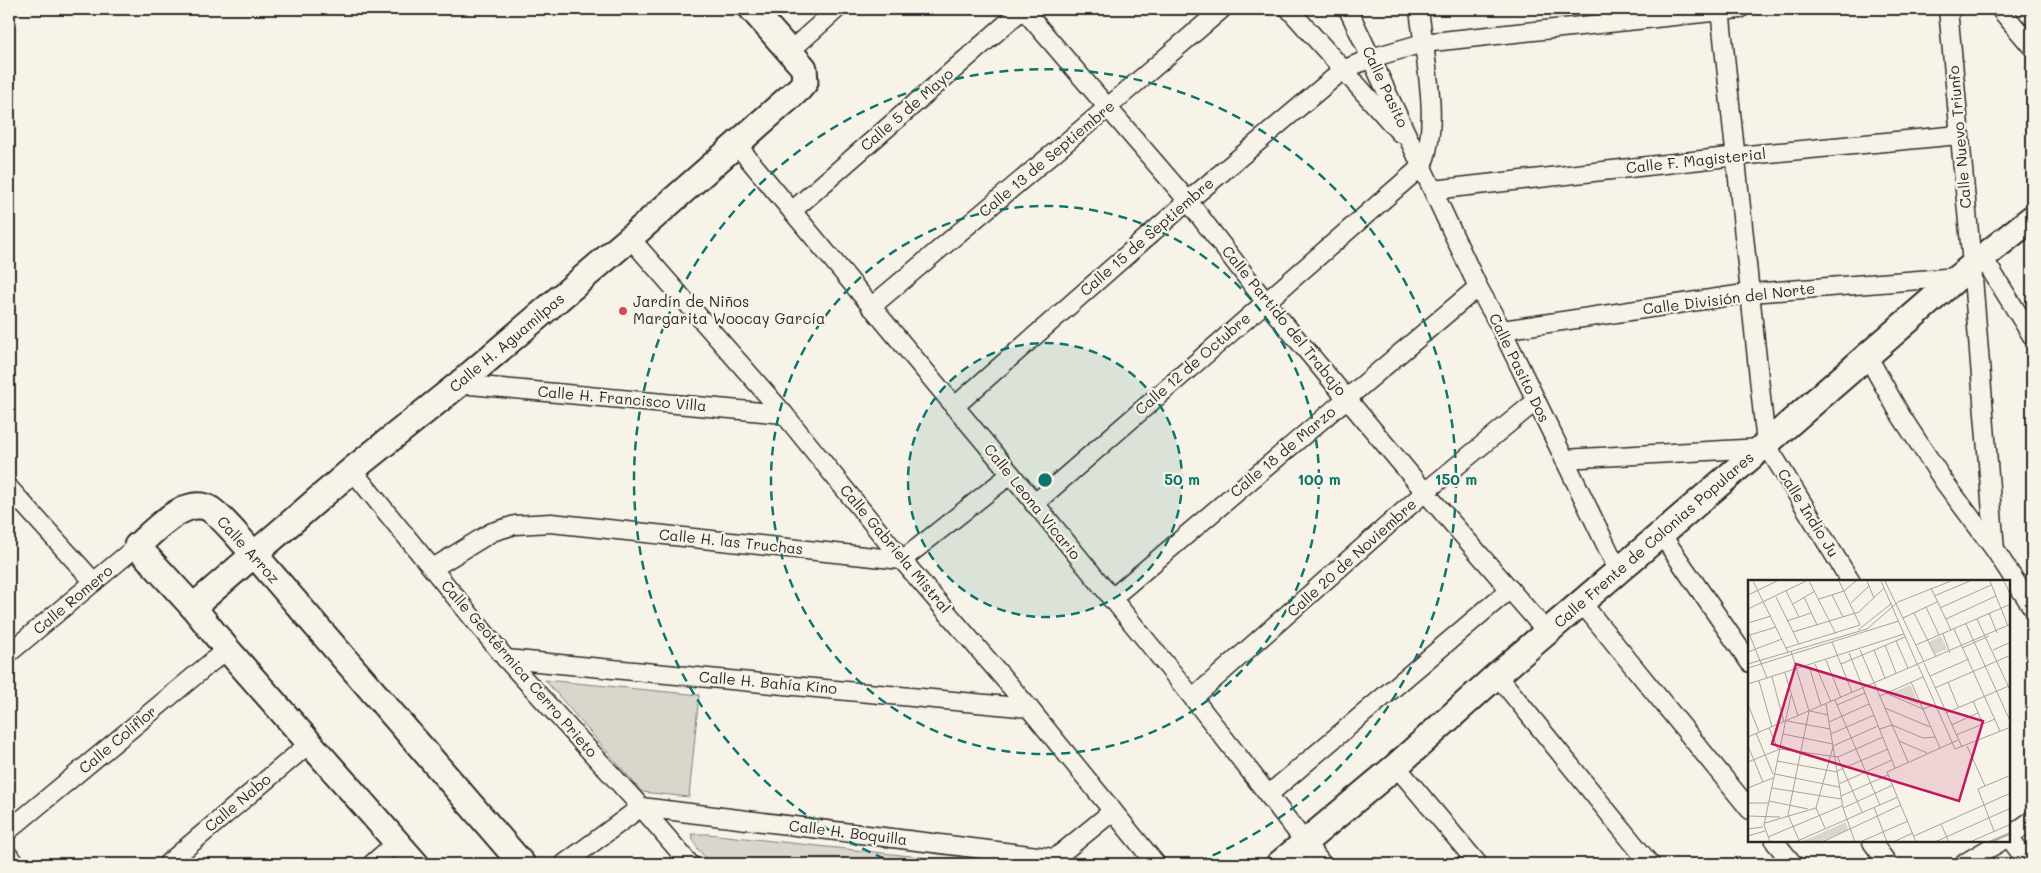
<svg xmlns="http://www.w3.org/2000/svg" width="2041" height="873" font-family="Mali,sans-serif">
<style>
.green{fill:#dad6cc;stroke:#82807c}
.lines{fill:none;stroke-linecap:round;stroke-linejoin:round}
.street-casing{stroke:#2b2b2b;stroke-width:21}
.secondary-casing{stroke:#2b2b2b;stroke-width:29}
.street{stroke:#f7f3e8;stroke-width:18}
.secondary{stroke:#f7f3e8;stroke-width:25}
.ring{fill:none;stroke:#0f766e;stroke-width:2.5;stroke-dasharray:9 6}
.poi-dot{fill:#d1495b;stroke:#f7f3e8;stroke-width:2}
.labels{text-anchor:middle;stroke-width:4.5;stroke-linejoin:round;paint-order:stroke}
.street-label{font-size:15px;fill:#2b2b2b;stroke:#f7f3e8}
.poi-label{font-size:15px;fill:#2b2b2b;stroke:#f7f3e8;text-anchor:start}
.inset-river{fill:none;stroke:#afaca4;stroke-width:2.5}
.inset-road{fill:none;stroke:#a5a39c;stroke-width:1}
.view{fill:#c2185b;fill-opacity:0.15;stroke:#c2185b;stroke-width:2.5}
.inset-edge{fill:none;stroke:#2b2b2b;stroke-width:2.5}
.centre{fill:#0f766e;stroke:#f7f3e8;stroke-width:2.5}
.ring-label{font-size:15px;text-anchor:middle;font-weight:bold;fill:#0f766e;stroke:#f7f3e8;stroke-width:4.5;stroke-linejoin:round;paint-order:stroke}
</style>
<rect width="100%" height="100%" fill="#f7f3e8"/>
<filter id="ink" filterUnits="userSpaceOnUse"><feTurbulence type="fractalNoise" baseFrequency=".02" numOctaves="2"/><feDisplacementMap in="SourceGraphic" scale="10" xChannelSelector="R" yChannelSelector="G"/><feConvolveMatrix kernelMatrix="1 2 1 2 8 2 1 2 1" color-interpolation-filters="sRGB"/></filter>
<g filter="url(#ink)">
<g class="green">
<path d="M545,680l154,15 -10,102 -47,-5z"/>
<path d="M691,834h17l276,30h-273l-14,-16z"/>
</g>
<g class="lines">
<g class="street-casing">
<g id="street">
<path d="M1023,9l165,192 77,100 160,191 122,140"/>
<path d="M1289,9l111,124"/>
<path d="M1348,9l130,278 24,43 116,240"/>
<path d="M1720,9l46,435 85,138"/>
<path d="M1948,9l24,256 23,285"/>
<path d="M2000,9l32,38"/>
<path d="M790,51l47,-42"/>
<path d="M736,144l275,330 182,224 129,166"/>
<path d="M1433,190l304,-34 222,-21"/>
<path d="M792,211l231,-202"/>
<path d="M630,238l154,176 118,146 127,148 127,156"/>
<path d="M1982,256l50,80"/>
<path d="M871,307l237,-200 114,-98"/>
<path d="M1502,330l249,-37 207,-16"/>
<path d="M1868,357l33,59 44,67 50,67 37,57"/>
<path d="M459,384l325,30"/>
<path d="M954,407l234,-206 155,-131 28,-12 52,-15 317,-34"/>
<path d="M1564,459l197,-11"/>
<path d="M352,470l154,189 135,148 49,57"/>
<path d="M9,488l85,94"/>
<path d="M1034,504l388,-338c19,-43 2,-111 -3,-157"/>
<path d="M1661,534l89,129"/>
<path d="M433,568l59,-36 23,-7 36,-2 351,37 109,-86"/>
<path d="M1111,599l367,-312"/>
<path d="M1581,602l169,208"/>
<path d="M9,653l128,-107"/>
<path d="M506,659l523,49"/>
<path d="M1497,675l153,189"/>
<path d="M1193,698l232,-206 111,-91"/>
<path d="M1396,766l82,98"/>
<path d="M1268,795l242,-206"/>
<path d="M9,830l218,-181"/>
<path d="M2010,836l22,-16"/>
<path d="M2010,839l19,25"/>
<path d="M1775,842l18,22"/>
<path d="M1872,842l16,22"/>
<path d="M9,856l7,8"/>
<path d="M167,864l143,-121"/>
<path d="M372,864l25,-22"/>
<path d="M564,864l77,-57 413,51"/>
<path d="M1048,864l65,-53"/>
<path d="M1963,864l37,-22"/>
</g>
</g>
<g class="secondary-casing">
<g id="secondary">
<path d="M193,607l159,-137 107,-86 171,-146 169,-149 6,-7 -1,-14 -52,-59"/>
<path d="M416,864l-189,-215 -34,-42 -56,-61c16,-14 49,-51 73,-37 15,10 31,32 44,45l268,310"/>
<path d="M1279,864l117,-98 101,-91 269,-231 192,-167 74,-59"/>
</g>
</g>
<use href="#street" class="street"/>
<use href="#secondary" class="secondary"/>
</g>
</g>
<circle cx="1045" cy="480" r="137" fill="#0f766e" fill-opacity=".12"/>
<g class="ring">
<circle cx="1045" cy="480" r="137"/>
<circle cx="1045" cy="480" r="274"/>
<path d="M898 864A411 411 0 1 1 1192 864"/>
</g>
<circle class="poi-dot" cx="623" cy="311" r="5"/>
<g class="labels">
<g class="street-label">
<text transform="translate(1385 87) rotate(65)" y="5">Calle Pasito</text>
<text transform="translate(907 110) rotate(-41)" y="5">Calle 5 de Mayo</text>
<text transform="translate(1960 137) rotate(-95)" y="5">Calle Nuevo Triunfo</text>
<text transform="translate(1047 159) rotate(-40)" y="5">Calle 13 de Septiembre</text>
<text transform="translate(1696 161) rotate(-6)" y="5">Calle F. Magisterial</text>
<text transform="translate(1147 237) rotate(-41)" y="5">Calle 15 de Septiembre</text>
<text transform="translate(1729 299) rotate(-7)" y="5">Calle División del Norte</text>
<text transform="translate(1284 321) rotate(51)" y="5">Calle Partido del Trabajo</text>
<text transform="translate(507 343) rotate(-40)" y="5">Calle H. Aguamilpas</text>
<text transform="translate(1193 364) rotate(-41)" y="5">Calle 12 de Octubre</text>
<text transform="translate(1519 368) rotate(64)" y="5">Calle Pasito Dos</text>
<text transform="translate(622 399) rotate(5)" y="5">Calle H. Francisco Villa</text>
<text transform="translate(1283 452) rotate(-40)" y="5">Calle 18 de Marzo</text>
<text transform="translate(1032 502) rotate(51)" y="5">Calle Leona Vicario</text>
<text transform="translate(1808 513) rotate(58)" y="5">Calle Indio Ju</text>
<text transform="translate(1654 540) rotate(-41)" y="5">Calle Frente de Colonias Populares</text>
<text transform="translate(731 542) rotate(6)" y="5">Calle H. las Truchas</text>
<text transform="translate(895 549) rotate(50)" y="5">Calle Gabriela Mistral</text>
<text transform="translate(248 550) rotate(48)" y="5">Calle Arroz</text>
<text transform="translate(1352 558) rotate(-42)" y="5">Calle 20 de Noviembre</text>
<text transform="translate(73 600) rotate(-40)" y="5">Calle Romero</text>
<text transform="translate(519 669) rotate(49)" y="5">Calle Geotérmica Cerro Prieto</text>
<text transform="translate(768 683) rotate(5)" y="5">Calle H. Bahía Kino</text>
<text transform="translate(118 740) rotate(-40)" y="5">Calle Coliflor</text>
<text transform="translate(238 803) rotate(-40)" y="5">Calle Nabo</text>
<text transform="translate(848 833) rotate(7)" y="5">Calle H. Boquilla</text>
</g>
<g class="poi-label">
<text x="633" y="307">Jardín de Niños<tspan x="633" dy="17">Margarita Woocay García</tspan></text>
</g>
</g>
<g transform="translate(1748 580)">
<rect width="262" height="262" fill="#f7f3e8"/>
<path d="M193,56l6,13 -12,5 -6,-12zM162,105l1,1 8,19 -28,-12zM98,242l2,8 -30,12h-17z" fill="#dad6cc"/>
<path class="inset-river" d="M242,262l21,-9"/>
<path class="inset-road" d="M5,1l35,71M61,1l27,53M91,1l21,44M119,1l7,17M133,1l36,83M137,1l39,81M242,1l18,45M256,1l7,15M183,8l20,42M38,11l13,26M0,15l29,-14M84,15l11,22M186,16l36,-15M28,17l23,47M56,17l13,28M71,19l25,-8 12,-10M150,22l53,-21M103,23l18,-17M45,24l22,-13M178,27l13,28M192,28l51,-23M0,29l58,-28M166,33l22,44M241,33l8,20M155,38l34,-16M198,39l50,-23M229,39l34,73M39,41l24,-8M0,43l23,-7M218,44l45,99M206,49l46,102M110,50l34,-27M0,51l19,47M45,52l66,-20 25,-24M195,54l7,19M2,55l26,-8M148,61l12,27M84,62l20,50M137,65l11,28M168,65l95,-41M38,68l74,-23M214,68l27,-12M112,70l48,112M126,70l11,28M245,70l18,-8M43,71l18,60 -21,104 11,25M0,72l34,-13M101,73l46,115M78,80l15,38M176,83l38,84M0,84l119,-35 31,-27M67,84l16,38M93,84l64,-27M170,85l37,84 56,-22M61,86l12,40M0,88l151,-47M37,93l13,43M182,96l39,-17M24,97l12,45M11,101l13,46M163,102l29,66M200,102l10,25M0,104l156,-50M187,108l76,-33M138,113l37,16 11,-4M132,116l43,-19M87,120l45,105M225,121l10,23M0,124l11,28M78,124l17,104 12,34M89,125l28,-12M137,128l45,19M62,131l18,4M198,133l65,-28M39,141l43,8M81,142l40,-18M203,145l27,-12M21,148l9,21M132,149l12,-4 31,13 12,-1M8,153l17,41M35,154l50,10M83,154l43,-19M208,155l39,-16M0,157l263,-113M151,161l28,12M0,166l15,36M85,166l45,-20M219,166l18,40M89,176l25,56M29,181l60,11M0,182l32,-13 58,8 45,-20M89,191l51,-22M27,194l64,13M91,204l53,-24M0,208l25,-10M24,208l69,11M93,216l47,-21M21,221l39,8M0,223h20M126,227l13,35M95,228l50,-23M0,236l32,1M17,243l51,-15M193,244l8,18M77,248l-9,-20 17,-61M0,249l15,-2M246,251l-16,-42 33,-14M0,256l17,-5M166,256l97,-43M20,257l74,-31M22,262l-6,-17 27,-130M47,262l103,-45M74,262l79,-37M112,262l48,-21M145,262l20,-9M168,262l-29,-70 71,-32M187,262l76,-34M222,262l41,-18"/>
<path class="view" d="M48,84l187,57 -24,80 -187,-57z"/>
<rect width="262" height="262" class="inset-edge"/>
</g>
<circle cx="1045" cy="480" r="8" class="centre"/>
<g class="ring-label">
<text x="1182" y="485">50 m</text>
<text x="1319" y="485">100 m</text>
<text x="1456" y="485">150 m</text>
</g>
<rect width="2041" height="873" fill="none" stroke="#f7f3e8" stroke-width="30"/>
<rect x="15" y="15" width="2011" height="843" fill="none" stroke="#2b2b2b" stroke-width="2" filter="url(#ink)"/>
</svg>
